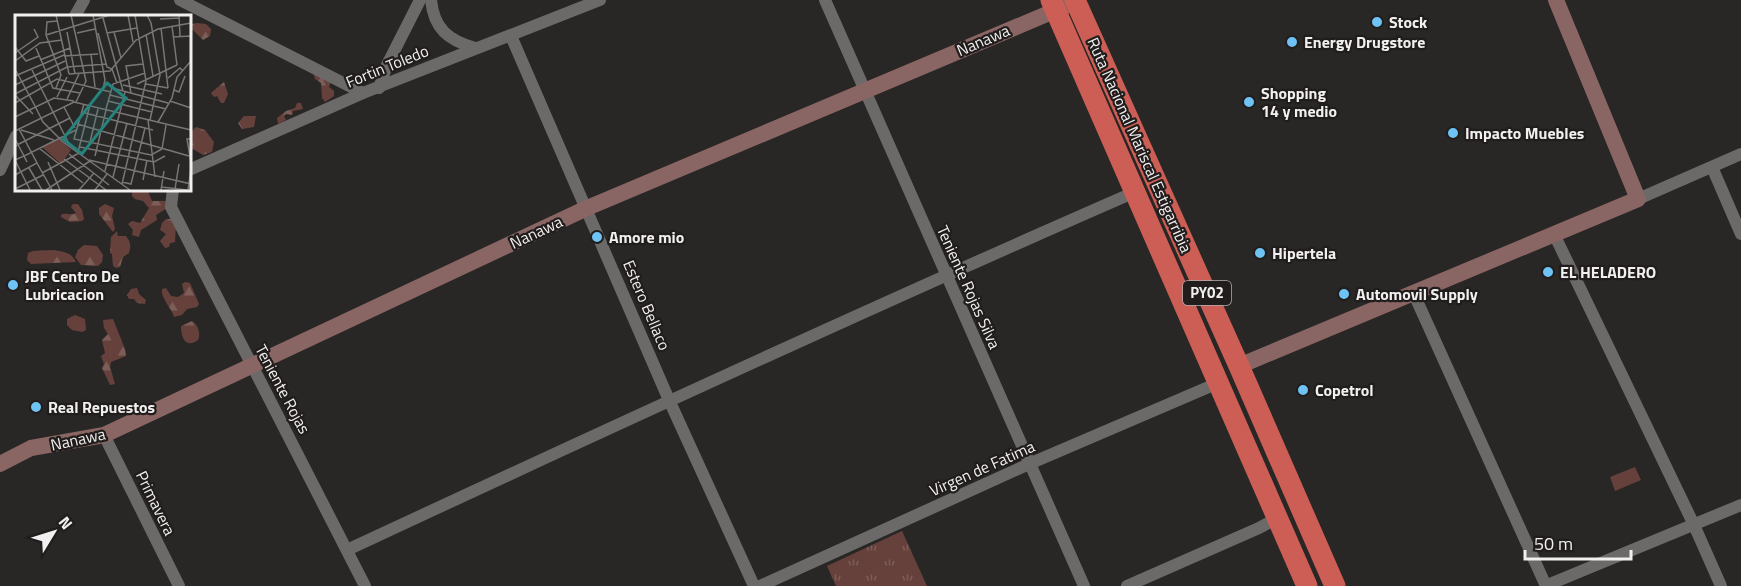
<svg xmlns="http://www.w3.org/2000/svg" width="1741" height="586" font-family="'Titillium Web',sans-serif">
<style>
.grass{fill:#66413c}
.forest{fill:url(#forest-firs)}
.park{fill:url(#park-tufts)}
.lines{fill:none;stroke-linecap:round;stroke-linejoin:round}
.street{stroke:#6c6969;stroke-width:12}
.secondary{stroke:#896663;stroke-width:16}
.highway{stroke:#cd5e55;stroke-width:21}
.poi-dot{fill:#6fc2f4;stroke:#201d1c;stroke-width:2}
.labels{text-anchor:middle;stroke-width:4.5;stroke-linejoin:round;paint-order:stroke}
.shield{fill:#201d1c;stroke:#b2b0b0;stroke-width:1.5}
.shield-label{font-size:15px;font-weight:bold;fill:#f1efef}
.poi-label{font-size:16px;font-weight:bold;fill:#f1efef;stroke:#201d1c;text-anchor:start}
.street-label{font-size:16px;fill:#f1efef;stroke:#201d1c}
.inset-road{fill:none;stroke:#797676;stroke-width:1.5}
.view{fill:#26827b;fill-opacity:0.15;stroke:#26827b;stroke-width:3}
.inset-edge{fill:none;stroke:#f1efef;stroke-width:3}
</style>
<defs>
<pattern id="forest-firs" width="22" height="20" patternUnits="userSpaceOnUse" patternTransform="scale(1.5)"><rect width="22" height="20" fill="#66413c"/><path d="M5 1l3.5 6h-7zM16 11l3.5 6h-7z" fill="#7c5d58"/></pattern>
<pattern id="park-tufts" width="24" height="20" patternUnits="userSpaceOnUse" patternTransform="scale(1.5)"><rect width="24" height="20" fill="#66413c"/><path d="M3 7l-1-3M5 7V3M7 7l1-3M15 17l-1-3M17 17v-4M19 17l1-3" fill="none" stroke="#7c5d58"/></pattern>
</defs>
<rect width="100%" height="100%" fill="#292626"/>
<path class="grass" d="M1635,467l6,13 -26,11 -5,-14z"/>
<g class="forest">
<path d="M197,23l9,1 5,5 -1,7 -7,4 -12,-12 1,-4z"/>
<path d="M312,69l19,12 -2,6 5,4v5l-9,6 -3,-4 -1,-15 -6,-4z"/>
<path d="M224,82l4,12 -4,9h-3l-4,-7 -3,1 -3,-4z"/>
<path d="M297,103h4l2,6 -10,2 -1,4 -6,-1 -2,2 2,4 -8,4 -1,-6 9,-7 9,-3z"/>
<path d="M244,116h12l-2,11 -12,2 -4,-6z"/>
<path d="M196,127l9,3 9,12 -2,10 -9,3 -10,-6 -2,1 -2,-2v-14z"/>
<path d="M136,189h11l5,12h14l1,7 -11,7 1,5 -16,10 -2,7 -7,-2 1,-5 -5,-6 4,-3 8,2 9,-15 -6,-7 -8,-2 -3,-3v-4z"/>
<path d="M73,204h5l4,6 2,9 -2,2 -12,1 -9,-5v-2c5,-3 10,1 15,-2l-5,-6z"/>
<path d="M105,204l9,4 -2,8 3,13 -2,3 -14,-18v-6z"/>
<path d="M166,219h5l5,5 -1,18 -5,1 -1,4 -4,1 -5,-7 6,-7 -6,-4 2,-7z"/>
<path d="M117,231l1,5h8c5,7 5,9 3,17l-6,4 -3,10 -4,1 -3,-2 -1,-12 -2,-1 1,-16z"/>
<path d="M84,245l13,1 6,9 -1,7 -4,4 -17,-1 -6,-8 3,-7z"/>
<path d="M54,250c10,2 17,2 22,12l-45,2 -4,-4 1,-7 5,-2z"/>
<path d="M185,282l5,1 9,21 -2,3 -10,2 -5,6 -8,2c-3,-10 -13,-18 -12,-28l4,-1 5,8 7,1 6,-4 -2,-9z"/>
<path d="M137,288l2,6 7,6 -1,4 -8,-1 -3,-4h-5l-2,-4 4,-6z"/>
<path d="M75,315l10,4 1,11 -4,2 -10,-2 -5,-5v-6z"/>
<path d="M113,319l12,30 1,7 -15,6 -1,5 5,17 -5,1 -8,-17 2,-4 -3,-8 4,-3 -3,-13 6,-6 -4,-6 -1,-8z"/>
<path d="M192,321c6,4 9,12 6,19 -12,9 -17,-2 -17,-14z"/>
</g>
<path class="park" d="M902,531l25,55h-91l-9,-20z"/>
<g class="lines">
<g class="street">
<path d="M180,0l183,93"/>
<path d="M431,0c3,29 17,40 44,48"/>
<path d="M825,0l259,586"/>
<path d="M75,16l9,-16"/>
<path d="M511,36l158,364 85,186"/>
<path d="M379,88l8,-23 33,-65"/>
<path d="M1712,167l29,67"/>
<path d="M0,170l16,-34"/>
<path d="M189,170l174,-77 237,-93"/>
<path d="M173,189l-2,18 194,379"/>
<path d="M1638,199l103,-45"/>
<path d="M1554,234l140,291 27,61"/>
<path d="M1413,292l133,294"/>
<path d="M104,435l75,151"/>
<path d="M347,550c262,-122 524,-243 788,-358"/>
<path d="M760,586l269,-122 189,-81"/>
<path d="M1127,586l132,-58 18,-10"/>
<path d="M1545,586l196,-81"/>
</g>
<g class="secondary">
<path d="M1239,366l399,-167 -82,-199"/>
<path d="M0,464l31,-16 73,-13 483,-227 479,-202"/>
</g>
<g class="highway">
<path d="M1051,0l256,586"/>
<path d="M1075,0l164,366 96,220"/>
</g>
</g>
<g class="poi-dot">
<circle cx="1377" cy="22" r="6"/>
<circle cx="1292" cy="42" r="6"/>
<circle cx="1249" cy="102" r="6"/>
<circle cx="1453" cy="133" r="6"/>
<circle cx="597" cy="237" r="6"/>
<circle cx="1260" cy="253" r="6"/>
<circle cx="1548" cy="272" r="6"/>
<circle cx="13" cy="285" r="6"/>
<circle cx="1344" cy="294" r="6"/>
<circle cx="1303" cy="390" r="6"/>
<circle cx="36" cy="407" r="6"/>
</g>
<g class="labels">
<rect class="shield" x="1183" y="281" width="48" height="24" rx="4.5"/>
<g class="shield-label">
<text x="1207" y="298">PY02</text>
</g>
<g class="poi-label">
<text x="1389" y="28">Stock</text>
<text x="1304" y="48">Energy Drugstore</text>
<text x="1261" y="99">Shopping<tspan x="1261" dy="18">14 y medio</tspan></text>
<text x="1465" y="139">Impacto Muebles</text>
<text x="609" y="243">Amore mio</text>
<text x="1272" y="259">Hipertela</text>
<text x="1560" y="278">EL HELADERO</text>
<text x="25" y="282">JBF Centro De<tspan x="25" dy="18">Lubricacion</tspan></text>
<text x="1356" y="300">Automovil Supply</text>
<text x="1315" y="396">Copetrol</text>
<text x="48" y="413">Real Repuestos</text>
</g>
<g class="street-label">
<text transform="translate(983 40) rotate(-23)" y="6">Nanawa</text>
<text transform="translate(387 66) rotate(-22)" y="6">Fortin Toledo</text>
<text transform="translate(1140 145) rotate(66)" y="6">Ruta Nacional Mariscal Estigarribia</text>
<text transform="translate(536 232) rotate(-25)" y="6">Nanawa</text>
<text transform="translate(969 287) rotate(66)" y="6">Teniente Rojas Silva</text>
<text transform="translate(647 305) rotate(67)" y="6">Estero Bellaco</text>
<text transform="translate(283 389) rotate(62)" y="6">Teniente Rojas</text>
<text transform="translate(78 439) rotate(-12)" y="6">Nanawa</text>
<text transform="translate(982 468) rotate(-24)" y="6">Virgen de Fatima</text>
<text transform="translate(156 503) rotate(64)" y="6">Primavera</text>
</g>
</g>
<g transform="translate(15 15)">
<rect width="176" height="176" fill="#292626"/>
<path d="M44,124l12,11 -10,14 -19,-17z" fill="#66413c"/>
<path class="inset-road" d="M41,0l13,59M56,0l15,66 -10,21M78,0l12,65 -2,9M113,0l5,27M132,0l4,8 9,52 -10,45M164,0l1,21M88,3l20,73M145,4l19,-1M157,11l5,39M146,13l7,60M52,17l8,42M99,17l7,26M62,18l18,-4M83,18l9,34 5,2 5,14M92,18l30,-5M131,19l7,42M31,20l64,-20M158,22l18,-1M0,32l11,14 13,-5M21,33l17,40 27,5M0,38l23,-16 -4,-8M76,39l4,33M49,41l34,-2M25,45l30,-12M0,46l25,-18 22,-3M0,54l20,37M17,55l38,76M54,59l41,-3 26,-31 22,-11 33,-6M0,61l49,-21M153,63l12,-10 3,3M122,69l40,-19M131,69l22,4M0,70l50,-24M108,70l39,9M41,73l5,-13 -15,-40 1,-13 10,-1M97,73l56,15M159,75l5,2 6,-16M116,78l-5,-27 17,-2M0,79l52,-27 39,-3M0,80l18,19M95,80l56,14M42,82l10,-20M52,84l12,-25M93,86l44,11M155,86l21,7M0,88l42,-24 54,13M69,89l-10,35 77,16 11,-6M20,91l8,16 20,20 67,48M49,92l11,21M91,94l7,-25 32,-11M66,97l72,18M0,102l39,-19 20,3M133,105l7,57M143,107l14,-24 5,-21 14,-16M62,109l112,32M6,115l33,10M0,116l59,-29 117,28M0,124l9,17 -9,4M176,124h-4l4,23M75,127l8,-33M0,131l55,-28M65,132l74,15 11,-6M24,133l44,35M147,134l4,-24M63,137l12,-47M54,139l40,31M80,141l11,-46M49,144l42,31M0,145l15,30M74,145l102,24M12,147l-3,-6 52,-26M33,147l12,28M22,148l15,27M14,153l13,22M90,156l20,-79M27,158l37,-20M0,160l22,-12 -18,-34M98,162l14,-54M128,165l4,-20M107,167l9,2 14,-56M107,169l24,-103 -11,-66M146,172l26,3M0,174l28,-14M160,174l4,-25M31,175l44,-29M64,175l15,-17M80,175l12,-16M146,175l3,-19M173,175l3,-21"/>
<path class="view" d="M92,68l19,15 -44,56 -19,-15z"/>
<rect width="176" height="176" class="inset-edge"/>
</g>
<g transform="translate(54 532) rotate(52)" stroke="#201d1c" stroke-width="4.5" paint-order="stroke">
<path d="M0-4.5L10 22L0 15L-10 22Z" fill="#f1efef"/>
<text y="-9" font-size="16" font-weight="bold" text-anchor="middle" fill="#f1efef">N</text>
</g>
<path d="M1525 550v9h106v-9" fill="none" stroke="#f1efef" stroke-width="3"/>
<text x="1534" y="550" font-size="18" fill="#f1efef" stroke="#201d1c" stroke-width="4.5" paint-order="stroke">50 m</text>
</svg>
